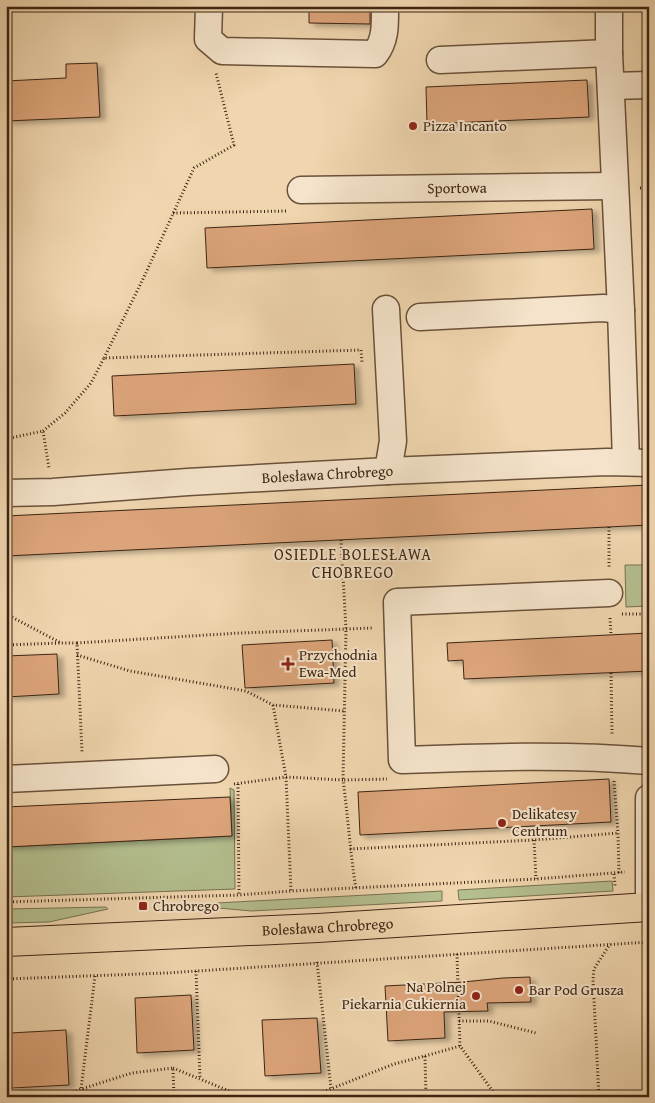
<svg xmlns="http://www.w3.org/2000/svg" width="655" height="1103" font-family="'Gentium Book Plus',serif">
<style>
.green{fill:#b4bf8f;stroke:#787251}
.building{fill:#dca47a;stroke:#3d2513;filter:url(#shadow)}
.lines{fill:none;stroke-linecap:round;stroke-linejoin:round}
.minor-casing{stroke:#6a513a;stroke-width:29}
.major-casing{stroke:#3d2513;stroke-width:30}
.path{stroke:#3d2513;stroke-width:3;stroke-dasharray:1 2.5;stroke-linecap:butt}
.minor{stroke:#f5e4cb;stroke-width:26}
.major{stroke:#f0d6af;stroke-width:28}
.poi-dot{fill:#8f2418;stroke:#f5e4cb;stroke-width:2}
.labels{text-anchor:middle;stroke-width:4;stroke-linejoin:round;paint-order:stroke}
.poi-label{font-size:15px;fill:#3d2513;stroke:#f5e4cb;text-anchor:start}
.street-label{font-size:15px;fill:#3d2513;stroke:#f5e4cb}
.neighbourhood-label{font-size:16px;letter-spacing:1px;fill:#3d2513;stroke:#f5e4cb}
</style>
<defs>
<filter id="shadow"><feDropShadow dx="5.5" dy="3" stdDeviation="2.5" flood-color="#0004"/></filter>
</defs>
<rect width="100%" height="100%" fill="#f0d6af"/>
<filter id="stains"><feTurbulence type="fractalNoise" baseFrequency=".004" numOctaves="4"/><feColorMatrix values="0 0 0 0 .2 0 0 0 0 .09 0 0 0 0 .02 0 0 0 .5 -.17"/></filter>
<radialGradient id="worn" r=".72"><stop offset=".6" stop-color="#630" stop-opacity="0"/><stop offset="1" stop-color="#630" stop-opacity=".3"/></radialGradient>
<g class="green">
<path d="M625,565h24v41l-23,1z"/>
<path d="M230,788l4,2 1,99 -229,8v-50l226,-11z"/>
<path d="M612,881l1,10 -154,9 -1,-10z"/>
<path d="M442,891v10l-191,10 -53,-5v-2z"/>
<path d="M106,907l2,2 -59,13 -43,1v-14z"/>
</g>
<g class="building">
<path d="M309,6h61v18l-61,-1z"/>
<path d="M97,63l3,54 -94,4v-40l60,-3v-14z"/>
<path d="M587,80l2,37 -162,7 -1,-37z"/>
<path d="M592,209l2,40 -387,19 -2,-40z"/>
<path d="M354,364l2,40 -242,12 -2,-40z"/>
<path d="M649,485v40l-643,31v-40z"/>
<path d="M649,633v38l-185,8 -1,-19 -15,1 -1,-18z"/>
<path d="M332,640l2,43 -89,5 -3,-43z"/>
<path d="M57,654l2,40 -53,3v-41z"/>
<path d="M609,779l2,43 -251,13 -2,-43z"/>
<path d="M230,797l2,39 -226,11v-40z"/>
<path d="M530,977l1,25 -44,1 1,8 -44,1 1,26 -57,3 -3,-55 78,-4 40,-4z"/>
<path d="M191,995l3,55 -57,3 -2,-55z"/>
<path d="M317,1018l4,55 -56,3 -3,-56z"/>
<path d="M66,1030l3,55 -57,3 -2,-55z"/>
</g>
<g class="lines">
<g class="minor-casing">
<g id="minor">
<path d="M209,6l-1,33 14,12 153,3c11,-14 10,-30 10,-48"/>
<path d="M609,6v47l12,257 5,151"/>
<path d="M440,60l169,-7"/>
<path d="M611,86l38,-1"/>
<path id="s1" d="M301,190l313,-4"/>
<path d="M386,309l7,132 -5,30"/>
<path d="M420,317l183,-9 18,2"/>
<path id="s2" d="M6,493l47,-1 135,-10 200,-11 219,-9 42,1"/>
<path d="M609,593l-212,9 5,158c82,-3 165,-6 247,1"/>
<path d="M6,779l209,-10"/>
<path d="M649,798v103"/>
</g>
</g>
<g class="major-casing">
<g id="major">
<path id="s3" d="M6,942l312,-14 331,-21"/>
</g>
</g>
<g class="path">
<path d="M640,188l9,-1"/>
<path d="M173,213l115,-2"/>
<path d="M104,358l40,-81 50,-109 40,-23 -18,-72"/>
<path d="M43,431l22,-18 26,-30 13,-25 257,-8 1,13"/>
<path d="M6,439l37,-8 6,37"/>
<path d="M609,527v42"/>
<path d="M341,540l5,89 -3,151 44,-1"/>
<path d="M6,614l55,29h16l5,109"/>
<path d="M622,614h27"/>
<path d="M610,618l1,17"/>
<path d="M77,643l163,-10 133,-5"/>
<path d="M6,645l55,-2"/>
<path d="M77,655l53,16 116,20 27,14 71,6"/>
<path d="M611,673l1,61"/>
<path d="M273,705l13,72 5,114"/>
<path d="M614,781l4,52 1,40"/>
<path d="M234,784l52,-7 57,3c5,36 7,72 13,109"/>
<path d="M238,784l1,111"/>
<path d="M534,840l2,39"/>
<path d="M350,849l184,-9 84,-7"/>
<path d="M614,874l1,12"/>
<path d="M6,902l233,-7 52,-4 245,-12 89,-7"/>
<path d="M457,954l3,92 37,51"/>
<path d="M317,962l14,126"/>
<path d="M196,971l4,108"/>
<path d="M95,976l-14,113 19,8"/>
<path d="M6,979l160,-6 483,-31"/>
<path d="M459,1021h30l47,12"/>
<path d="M425,1056l35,-10"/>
<path d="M173,1068l71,29"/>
<path d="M56,1097l76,-24 41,-5 1,29"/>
<path d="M310,1097l84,-33 31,-8 1,41"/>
<path d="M599,1097l-6,-117 1,-11 16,-25"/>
</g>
<use href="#minor" class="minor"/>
<use href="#major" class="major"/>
</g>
<g class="poi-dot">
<circle cx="413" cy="126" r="5"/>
<path d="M285.5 656.5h5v5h5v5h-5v5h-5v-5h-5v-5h5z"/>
<circle cx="502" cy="823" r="5"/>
<rect x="138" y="901" width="10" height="10" rx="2.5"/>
<circle cx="519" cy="990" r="5"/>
<circle cx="476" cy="996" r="5"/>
</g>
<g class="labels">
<g class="poi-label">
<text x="423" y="131">Pizza Incanto</text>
<text x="299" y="660">Przychodnia<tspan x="299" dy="17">Ewa-Med</tspan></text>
<text x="512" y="819">Delikatesy<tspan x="512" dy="17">Centrum</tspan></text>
<text x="153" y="911">Chrobrego</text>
<text x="466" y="992" text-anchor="end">Na Polnej<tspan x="466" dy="17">Piekarnia Cukiernia</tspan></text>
<text x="529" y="995">Bar Pod Grusza</text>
</g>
<g class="street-label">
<text dy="5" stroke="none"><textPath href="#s1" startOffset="156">Sportowa</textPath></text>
<text dy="5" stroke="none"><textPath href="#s2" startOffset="322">Bolesława Chrobrego</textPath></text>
<text dy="5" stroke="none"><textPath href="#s3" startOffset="322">Bolesława Chrobrego</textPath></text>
</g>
<g class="neighbourhood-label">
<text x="353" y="560">OSIEDLE BOLESŁAWA<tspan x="353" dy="18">CHOBREGO</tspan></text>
</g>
</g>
<rect width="655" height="1103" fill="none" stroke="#f0d6af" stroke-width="25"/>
<rect x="8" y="8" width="640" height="1088" fill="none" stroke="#3d2513" stroke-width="2.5"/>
<rect x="12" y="12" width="630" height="1078" fill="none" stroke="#3d2513"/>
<rect width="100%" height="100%" filter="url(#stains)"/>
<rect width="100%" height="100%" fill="url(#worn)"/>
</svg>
